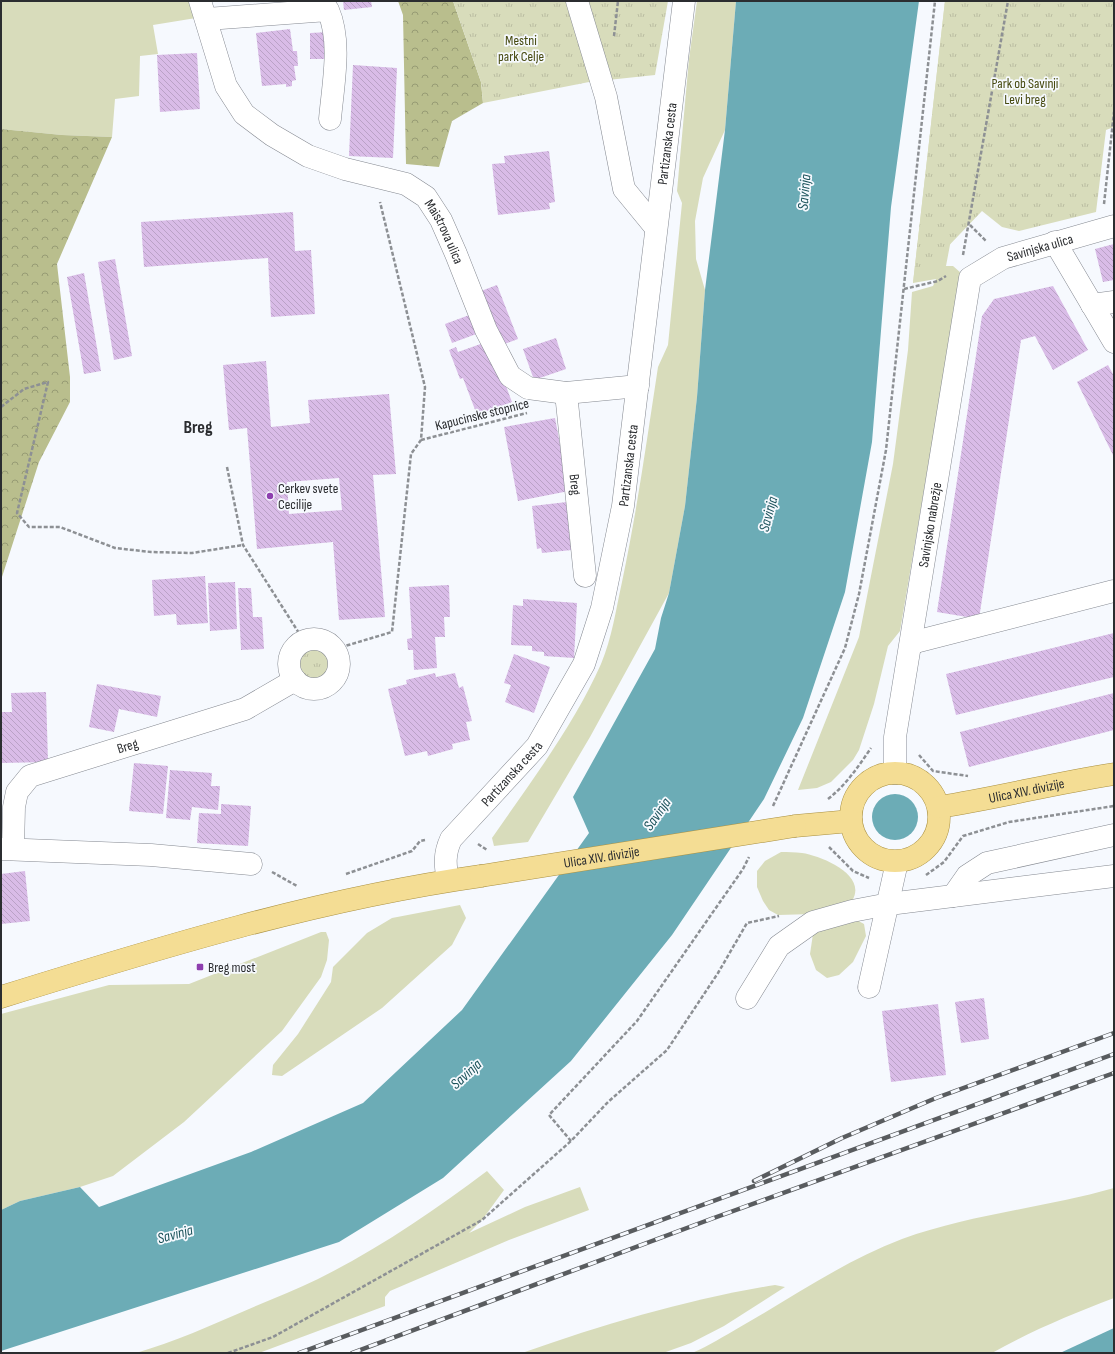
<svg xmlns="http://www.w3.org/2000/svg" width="1115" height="1354" font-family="'Sofia Sans Condensed',sans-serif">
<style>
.grass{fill:#d8dcbb}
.forest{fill:url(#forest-crowns)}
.park{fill:url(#park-tufts)}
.water{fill:#6cacb6}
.building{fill:url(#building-back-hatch);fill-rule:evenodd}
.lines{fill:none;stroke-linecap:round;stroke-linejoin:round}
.minor-casing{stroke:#858991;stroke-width:23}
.major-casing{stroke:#a99042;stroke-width:23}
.path{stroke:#8d9094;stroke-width:2.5;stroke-dasharray:4 2;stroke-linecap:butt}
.minor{stroke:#fff;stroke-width:22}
.major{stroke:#f4dd94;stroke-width:22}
.rail-casing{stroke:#595c5f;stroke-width:4.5}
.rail{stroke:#f6f9fe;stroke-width:3;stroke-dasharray:9;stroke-linecap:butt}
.major-bridge-casing{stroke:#a99042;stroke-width:23;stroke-linecap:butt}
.major-bridge{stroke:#f4dd94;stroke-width:22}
.poi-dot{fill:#8e3faf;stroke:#f6f9fe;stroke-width:1.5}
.labels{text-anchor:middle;stroke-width:3.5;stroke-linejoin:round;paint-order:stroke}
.park-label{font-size:14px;fill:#46490f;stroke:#f6f9fe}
.street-label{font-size:14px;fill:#2b2d30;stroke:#f6f9fe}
.poi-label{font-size:14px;fill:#2b2d30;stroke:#f6f9fe;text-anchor:start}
.water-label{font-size:15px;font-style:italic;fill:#1b525a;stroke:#f6f9fe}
.district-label{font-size:18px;font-weight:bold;fill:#2b2d30;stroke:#f6f9fe}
</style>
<defs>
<pattern id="forest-crowns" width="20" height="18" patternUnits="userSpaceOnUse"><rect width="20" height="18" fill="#b9be8d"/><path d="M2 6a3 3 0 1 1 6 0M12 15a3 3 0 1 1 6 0" fill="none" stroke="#979b74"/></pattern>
<pattern id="park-tufts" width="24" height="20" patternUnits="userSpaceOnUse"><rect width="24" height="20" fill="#d8dcbb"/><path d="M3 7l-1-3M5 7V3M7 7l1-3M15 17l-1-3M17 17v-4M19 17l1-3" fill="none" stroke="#babda1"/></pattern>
<pattern id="building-back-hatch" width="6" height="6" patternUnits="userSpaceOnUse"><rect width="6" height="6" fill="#d9bce7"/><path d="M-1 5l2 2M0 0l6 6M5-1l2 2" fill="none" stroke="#baa2c6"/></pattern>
</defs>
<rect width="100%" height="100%" fill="#f6f9fe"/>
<g class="grass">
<path d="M1,1h191l4,17 -43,7 5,29 -18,2 -1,40 -24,3 -3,38 -50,-2 -61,-6z"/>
<path d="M697,1h39l-11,129 -22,48 -8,43 1,38 9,31 -8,107 -12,109 -16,87 -79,144 -62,105 -34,4 -2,-8c38,-55 82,-113 109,-174 11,-26 15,-55 21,-82 15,-71 25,-143 36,-215l10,-22 14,-142 -5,-12 12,-132z"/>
<path d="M945,1h51l-50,265h7l8,7 -61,358 -12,15 -14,58 -15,46 -6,10 -22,22 -14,6 -19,2 61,-153 34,-173 15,-114 4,-58 21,-6 3,-7 -23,4z"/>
<path d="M781,852c7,0 14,0 21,1 20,3 66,22 50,48l-39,13 -35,1 -9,-5 -6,-9 -6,-14v-16l8,-10z"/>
<path d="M460,905l6,13 -14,27 -70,63 -100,68 -10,-1 1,-10 25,-31 33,-52 2,-15 34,-34 25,-15z"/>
<path d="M853,918l11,6 2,12 -13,26 -14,13 -12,3 -11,-8 -6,-16 3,-20 8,-8z"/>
<path d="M321,932h5l3,8 -2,20 -6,17 -39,54 -98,91 -71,54 -33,11 -60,14 -19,9v-196l108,-29 80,-1z"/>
<path d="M487,1171l17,19 -22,30 -13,13 56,-26 55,-20 9,23 -80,30 -119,51 -5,6v9l-126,47h-123c38,-11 76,-28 113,-44 23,-10 47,-19 69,-30 60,-30 116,-68 169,-108z"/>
<path d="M1114,1188v110c-42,16 -83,33 -122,55h-300c17,-7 32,-17 48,-26 53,-30 104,-66 162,-88 69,-25 142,-31 212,-51z"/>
<path d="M775,1285l10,2 -61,39 -33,17 -28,10h-141c83,-29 166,-54 253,-68z"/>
</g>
<g class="forest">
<path d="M398,1h55l28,81 2,21 -31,18 -13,46 -33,-3 -3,-149z"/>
<path d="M1,129l61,6 50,2 -55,127 13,113v25l-31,60 -38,118z"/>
</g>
<g class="park">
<path d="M453,1h215l-13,74 -66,7 -106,21 -2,-21z"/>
<path d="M945,1h169v126l-8,3 -10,82 -77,19 -17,-4 -20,-16 -69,72z"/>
<circle cx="315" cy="664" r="18"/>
</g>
<g class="water">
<path d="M736,1h183l-28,206 -19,235 -27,150 -42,126 -39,81 -92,136 -101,126 -128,117 -104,64 -338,109v-141l19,-9 60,-14 19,20 152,-55 112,-49 99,-93 127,-177 -16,-36 82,-148 6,-31 8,-25 16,-87 12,-109 8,-107 20,-160z"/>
<circle cx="895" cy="817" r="23"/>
<path d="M1114,1328v25h-54z"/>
</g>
<g class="building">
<path d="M343,1h28l1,6 -28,3z"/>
<path d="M290,29l3,22h4l1,15h-4l2,14 -4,1v5l-6,1v-3l-24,2 -6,-53z"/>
<path d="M329,32v27h-19v-26z"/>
<path d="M197,53l3,56 -40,3 -3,-57z"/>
<path d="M353,65l44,3 -4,90 -44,-2z"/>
<path d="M549,151l6,51 -6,1 1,6 -52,6 -6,-51 13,-1 -1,-7z"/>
<path d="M293,212l2,39 16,-1 4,64 -44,3 -3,-59 -124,9 -3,-45z"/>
<path d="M1114,244v36l-11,2 -8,-33z"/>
<path d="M115,259l17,97 -18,4 -16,-98z"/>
<path d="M84,273l17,98 -17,3 -17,-97z"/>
<path d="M497,285l21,54 -16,6 -21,-54z"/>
<path d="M1053,286l35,64 -35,20 -18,-34 -14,4 -42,279 -42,-7 45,-296 12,-17z"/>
<path d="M472,314l7,19 -27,10 -7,-19z"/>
<path d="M556,338l10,31 -32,11 -11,-31z"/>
<path d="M489,341l23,61 -35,13 -14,-37 -3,1 -11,-29 7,-3 2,5z"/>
<path d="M266,361l5,66 39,-4 -2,-23 81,-6 7,80 -23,1 12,142 -46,3 -6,-78 -76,7 -10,-121 -18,2 -6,-65zM339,478l3,32 -53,4 -2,-32z"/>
<path d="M1108,365l6,11v81l-37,-75z"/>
<path d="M555,418l14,73 -51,10 -14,-74z"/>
<path d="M567,502l5,48 -30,3 -1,-5 -4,1 -5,-43z"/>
<path d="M205,576l3,47 -31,2 -1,-11 -22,2 -2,-36z"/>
<path d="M235,582l2,47 -27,2 -2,-48z"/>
<path d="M449,585l1,32h-6l1,20h-10l2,31 -23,2 -1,-20h-5l-1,-11 5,-1 -3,-51z"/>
<path d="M238,588h13l2,29h9l2,32 -23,1z"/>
<path d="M523,599l54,4 -3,55 -30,-2v-4l-12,-1v-5l-21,-1 2,-40 10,1z"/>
<path d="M1114,633v44l-158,38 -10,-41z"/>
<path d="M514,654l36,13 -16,46 -29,-11 6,-17 -7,-2z"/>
<path d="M435,673l1,4 19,-4 4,15 4,-2 9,35 -6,1 4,18 -18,4 1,5 -25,7 -1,-5 -22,5 -17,-67 19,-5 -1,-4z"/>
<path d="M97,684l64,12 -4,21 -38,-8 -5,23 -25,-5z"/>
<path d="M46,692l2,70 -47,1v-51h11l-1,-19z"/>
<path d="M1114,693v37l-145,37 -9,-35z"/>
<path d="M134,763l34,3 -5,48 -34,-3z"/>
<path d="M170,770l42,3 -1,13h9l-2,24 -26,-3 -2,13 -24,-2z"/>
<path d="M221,804l30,2 -3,40 -51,-3 2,-30 22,1z"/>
<path d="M25,871l5,50 -29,3v-50z"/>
<path d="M984,998l5,41 -28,4 -6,-41z"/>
<path d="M938,1004l8,71 -55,7 -9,-71z"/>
</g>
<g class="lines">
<g class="minor-casing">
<g id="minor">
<path id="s1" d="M200,1l26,85 18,28 28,21 36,21 37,13 61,15 20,13 15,23 15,34 30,76 24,46 18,12 38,5 72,-7"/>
<path d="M577,1l29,96 18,92 32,39"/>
<path d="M207,19l121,-9c14,32 5,74 2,109"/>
<path d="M1055,242l59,100"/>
<path d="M1092,305l22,-3"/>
<path id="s2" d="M566,393l19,183"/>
<circle cx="314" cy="664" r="25"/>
<path d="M911,643l203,-52"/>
<path id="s3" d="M895,773v-36l75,-459 33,-20 111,-32"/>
<path d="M1,849l150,6 100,9"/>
<path id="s4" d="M13,849l1,-42 3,-15 13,-16 215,-67 50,-29"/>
<path id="s5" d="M448,880c-3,-15 -4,-26 3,-41l86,-93 47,-82 18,-56 21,-102 61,-505"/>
<path d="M953,896l14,-20 20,-13 127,-28"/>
<path d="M869,987l28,-125"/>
<path d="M747,998l32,-52 34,-24 39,-11 37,-7 225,-28"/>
</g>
</g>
<g class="major-casing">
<g id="major">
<circle cx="895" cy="817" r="44"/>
<path id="s6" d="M939,807c58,-9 116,-24 175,-33"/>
<path d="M795,826l56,-5"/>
<path d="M1,997c157,-49 317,-98 480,-121"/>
</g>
</g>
<g class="path">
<path d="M614,36l4,-35"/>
<path d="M1104,204l10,-92"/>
<path d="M970,225l16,16"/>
<path d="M963,255l45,-254"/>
<path d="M904,289l34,-8 8,-5"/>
<path d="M1,407l23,-18 24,-7 -31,131 12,14h31l55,21 36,4 41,1 51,-8"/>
<path d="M421,440l106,-27"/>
<path d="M227,467l16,78 61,96"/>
<path d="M335,649l57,-17 19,-178 10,-14 4,-53 -45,-185"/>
<path d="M919,755l14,16 35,5"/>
<path d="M828,799c18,-14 30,-32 43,-51"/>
<path d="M773,806l72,-158 14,-54 27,-144 49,-449"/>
<path d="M478,844l9,6"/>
<path d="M829,847l24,24 16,7"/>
<path d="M272,872l25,14"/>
<path d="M346,874l66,-23 8,-10 5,-1"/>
<path d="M926,875l18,-13 19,-26 46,-14 105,-16"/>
<path d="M571,1141l-22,-26 88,-94 106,-152 6,-12"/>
<path d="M228,1353l45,-16 209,-117 89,-79 37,-39 59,-52 51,-77 29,-50 32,-7"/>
</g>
<use href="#minor" class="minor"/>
<use href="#major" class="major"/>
<g class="rail-casing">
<g id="rail">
<path d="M754,1181l88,-43 94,-40 178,-65"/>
<path d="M299,1353l815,-299"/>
<path d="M352,1353l359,-134 403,-146"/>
</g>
</g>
<use href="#rail" class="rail"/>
<g class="major-bridge-casing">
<g id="major-bridge">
<path id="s7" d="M481,876l314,-50"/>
</g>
</g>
<use href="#major-bridge" class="major-bridge"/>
</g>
<g class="poi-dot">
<circle cx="270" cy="496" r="4"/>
<rect x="196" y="963" width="8" height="8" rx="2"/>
</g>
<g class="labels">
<g class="park-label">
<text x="521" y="45">Mestni<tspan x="521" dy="16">park Celje</tspan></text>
<text x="1025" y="88">Park ob Savinji<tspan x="1025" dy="16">Levi breg</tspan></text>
</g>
<g class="street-label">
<text dy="5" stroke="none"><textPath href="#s5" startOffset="791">Partizanska cesta</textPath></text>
<text dy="5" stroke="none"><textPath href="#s1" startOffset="364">Maistrova ulica</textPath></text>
<text dy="5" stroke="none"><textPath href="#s3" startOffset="578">Savinjska ulica</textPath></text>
<text transform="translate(482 414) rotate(-14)" y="5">Kapucinske stopnice</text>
<text dy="5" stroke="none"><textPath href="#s5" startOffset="467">Partizanska cesta</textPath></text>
<text dy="5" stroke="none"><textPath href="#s2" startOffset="92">Breg</textPath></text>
<text dy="5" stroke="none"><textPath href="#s3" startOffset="251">Savinjsko nabrežje</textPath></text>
<text dy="5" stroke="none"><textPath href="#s4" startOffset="180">Breg</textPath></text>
<text dy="5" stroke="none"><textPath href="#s5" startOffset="131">Partizanska cesta</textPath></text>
<text dy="5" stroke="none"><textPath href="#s6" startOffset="89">Ulica XIV. divizije</textPath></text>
<text dy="5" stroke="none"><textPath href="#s7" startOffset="122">Ulica XIV. divizije</textPath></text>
</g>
<g class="poi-label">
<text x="278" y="493">Cerkev svete<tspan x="278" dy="16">Cecilije</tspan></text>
<text x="208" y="972">Breg most</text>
</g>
<g class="water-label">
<text transform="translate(804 192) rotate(-85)" y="5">Savinja</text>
<text transform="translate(768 514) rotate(-75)" y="5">Savinja</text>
<text transform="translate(657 814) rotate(-55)" y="5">Savinja</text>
<text transform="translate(466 1074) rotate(-42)" y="5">Savinja</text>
<text transform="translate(175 1234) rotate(-15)" y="5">Savinja</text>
</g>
<g class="district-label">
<text x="198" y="433">Breg</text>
</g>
</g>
<rect width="1115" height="1354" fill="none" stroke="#2b2d30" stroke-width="4"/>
</svg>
